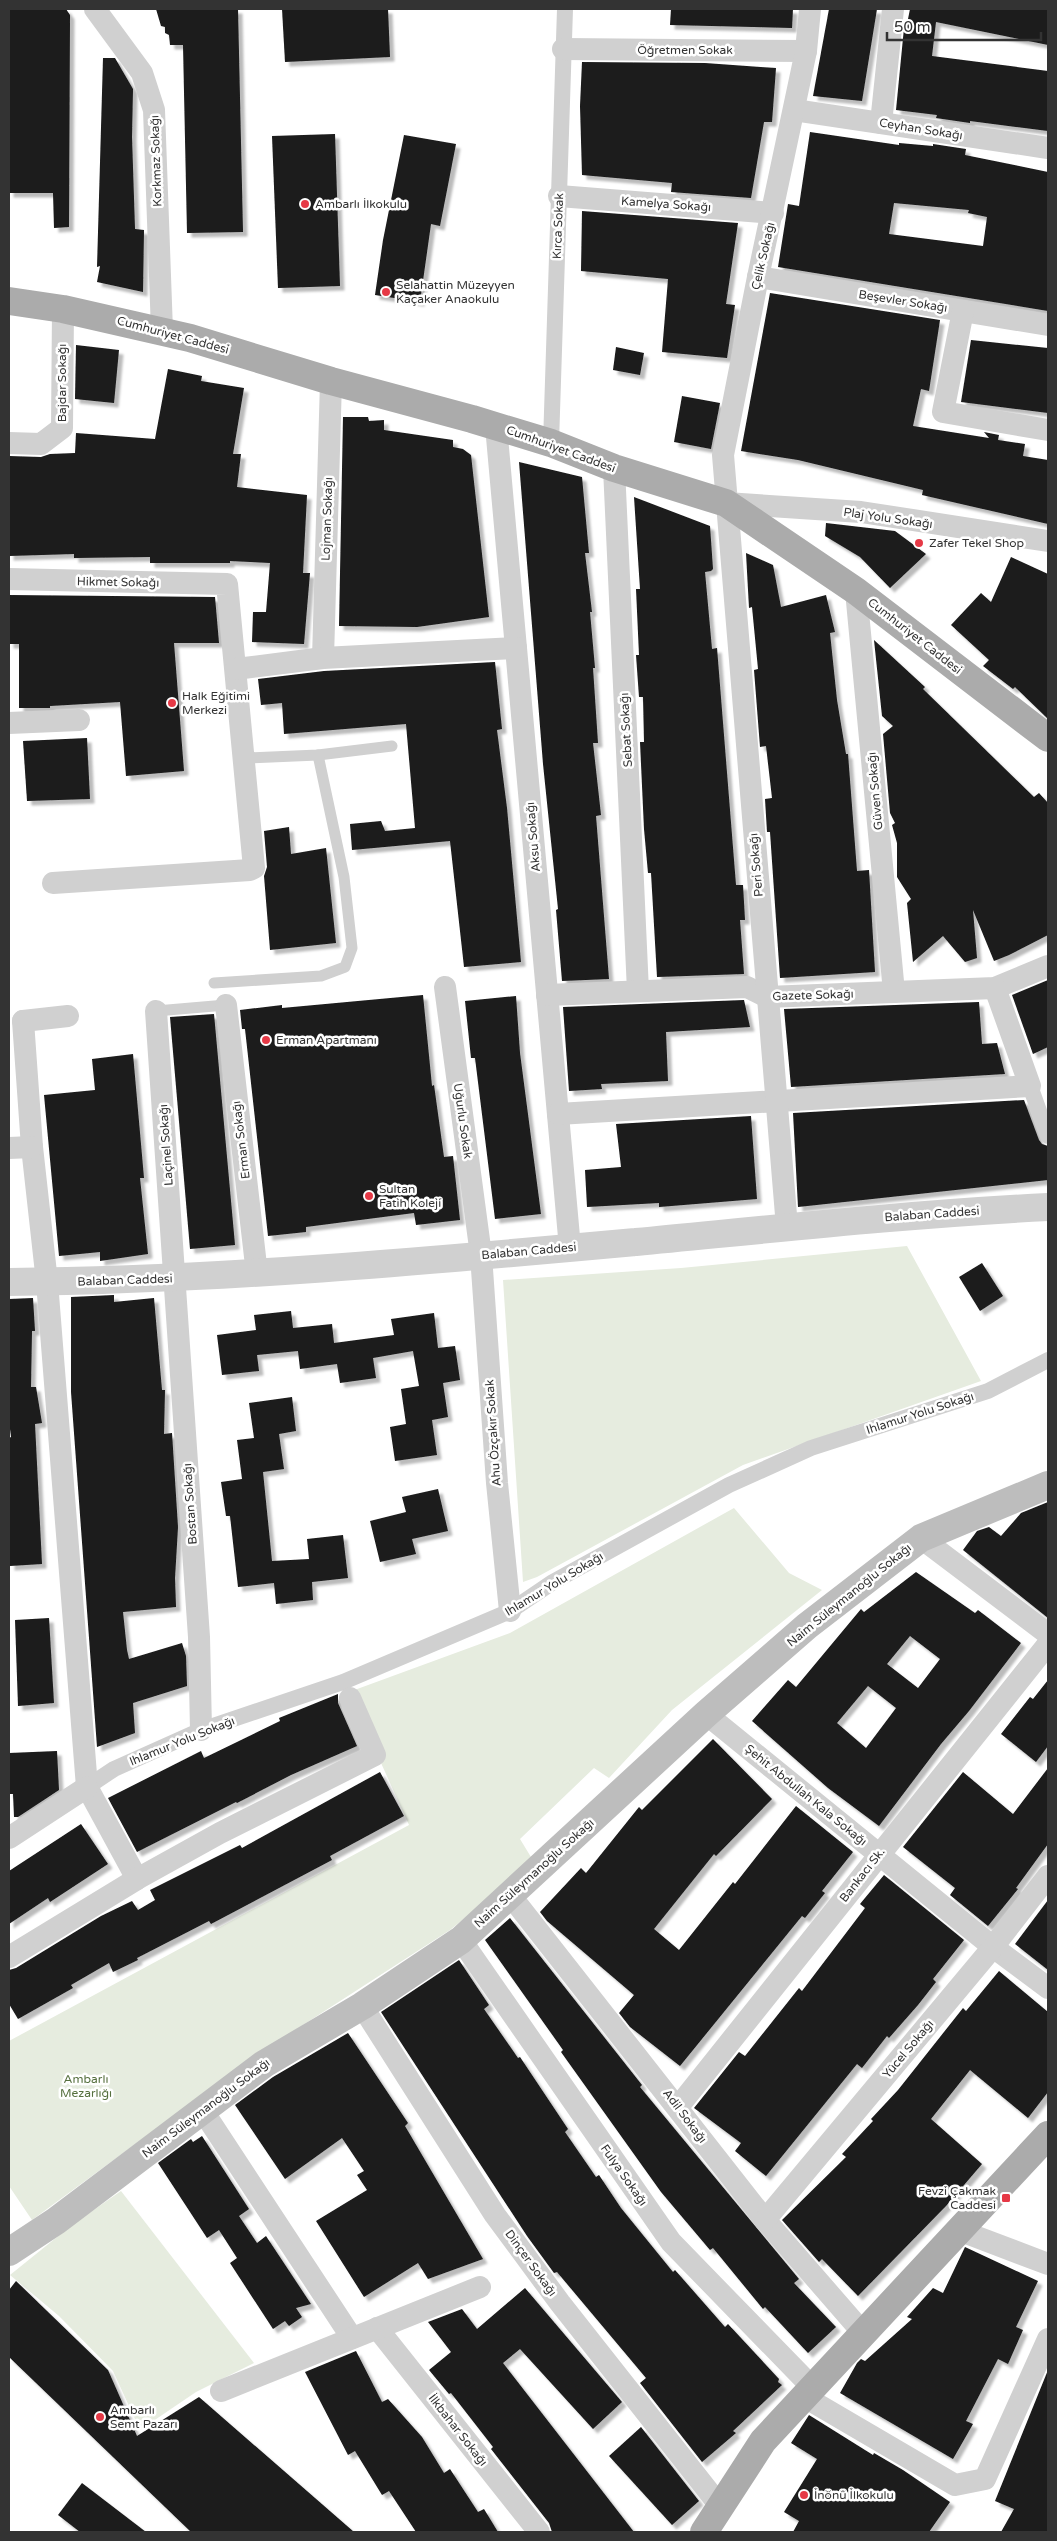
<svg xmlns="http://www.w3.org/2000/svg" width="1057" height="2541" font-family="'Varela Round',sans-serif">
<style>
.green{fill:#e6ecdf}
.building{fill:#1a1a1a;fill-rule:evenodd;filter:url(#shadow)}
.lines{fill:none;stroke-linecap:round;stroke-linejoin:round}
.service{stroke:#d0d0d0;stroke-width:11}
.pedestrian{stroke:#d0d0d0;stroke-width:16}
.minor{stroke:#d0d0d0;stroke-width:22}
.tertiary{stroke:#d0d0d0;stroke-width:28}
.secondary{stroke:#bdbdbd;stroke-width:28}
.primary{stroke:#ababab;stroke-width:28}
.poi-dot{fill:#e63946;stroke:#fff;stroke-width:2}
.labels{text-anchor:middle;stroke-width:5;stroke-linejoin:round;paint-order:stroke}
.street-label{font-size:12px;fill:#333;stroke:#fff}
.poi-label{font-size:12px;fill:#333;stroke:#fff;text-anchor:start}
.park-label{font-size:12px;fill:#56703f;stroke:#fff}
</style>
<defs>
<filter id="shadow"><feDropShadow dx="4.5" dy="4.5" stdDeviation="1" flood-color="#0004"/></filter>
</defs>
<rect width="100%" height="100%" fill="#fff"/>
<g class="green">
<path d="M907,1246l74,135 -238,84 -206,112 -14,5 -20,-302 178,-12z"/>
<path d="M734,1508l55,65 33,17 -150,120 -63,68 -15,-10 -74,71 14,23 -84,68 -195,126 -223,164 -23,-34v-145l400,-216 -60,-133 161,-59z"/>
<path d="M121,2191l133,172 -58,29 -56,38 -27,-59 -54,-55 -49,-41 62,-50z"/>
</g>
<g class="building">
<path d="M9,9h57l4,6 -1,212 -15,1 -1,-35h-44z"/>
<path d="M156,9h82l5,223 -56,1 -4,-188h-13l-1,-10 -4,-2v-6l-4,-1z"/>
<path d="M282,9h106l2,48 -105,5z"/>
<path d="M671,9h122l-1,19 -122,-3z"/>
<path d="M829,9h48l-15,92 -49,-5z"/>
<path d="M910,9h138v36l-112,-23 -4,34 116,15v60l-78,-10v2l-34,-5 1,-3 -41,-5 8,-82 2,1z"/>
<path d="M103,58h12l18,31 -1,48 3,92 9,1 -1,62 -46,-10 3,-16 -3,1z"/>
<path d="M582,62l123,1 71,5 -4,54h-8l-13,76 -80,-6 1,-9 -90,-8 -2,-69z"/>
<path d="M810,132l89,13v-2l34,3v-2l33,5 -1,6 83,17v139l-270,-44 10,-63 11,2zM894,203l75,7 -1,3 19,4 -4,29 -94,-12z"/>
<path d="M335,134l5,152 -62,2 -6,-152z"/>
<path d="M404,135l52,9 -16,82 -9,-2 -11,78 -45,-7 8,-55z"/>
<path d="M582,211l156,12 -12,81 9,1 -8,53 -65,-6 6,-73 -87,-8z"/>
<path d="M770,293l170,27 -11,71 -8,-2 -8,37 76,12 -5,-6 15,3 -1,5 27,4 -2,12 25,4v64l-126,-29 1,-5 -125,-30 -57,-9z"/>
<path d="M971,340l77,8v65l-87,-11z"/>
<path d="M76,345l43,5 -5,53 -39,-4z"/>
<path d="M616,347l28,6 -4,22 -27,-5z"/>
<path d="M168,369l34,7 -1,5 43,7 -11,66h8l-4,33 70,8 -4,78h7l-6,71 -52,-2 1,-30h13l4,-49 -40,-2v2h-80v-6l-76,1v-4l-65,2v-100l32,1 9,-3 25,-1 1,-20 79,6z"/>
<path d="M682,396l38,7 -9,46 -37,-7z"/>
<path d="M343,417h25l1,4 15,-1v10l69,10v7l10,2 8,6 18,162 -72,10 -78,-1z"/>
<path d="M519,462l63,15 7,76h-4l7,59h-2l5,56h-2l5,75h-5l8,72 -5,1 13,163 -47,2 -6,-71 2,-1 -15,-145z"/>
<path d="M634,497l76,29 3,43 -2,2 -6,1 7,77 5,-1 19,237h7l2,35h-5l4,54 -87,3 -6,-104h-3l-4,-44 -4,-87h4l-1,-45h-4l-3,-42h3l-3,-66h4z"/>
<path d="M826,523l69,8 31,23 -36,34 -30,-31 -35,-21z"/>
<path d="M746,553l27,12 8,42 45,-12 9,37 -5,1 7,67 9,54h2l9,117 12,-1 6,102 -95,6 -10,-146h-3l-2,-33 7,-1 -6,-52 -6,1 -6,-77 4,-1 -6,-62 -3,1z"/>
<path d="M1011,557l37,17v145l-33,-32 -2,2 -30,-23 6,-6 -38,-35 30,-32 10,9z"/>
<path d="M9,595l206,2 4,46h-45l10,128 -58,5 -6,-74 -70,4v2h-31v-64h-10z"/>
<path d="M874,640l51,47 -2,2 111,108 5,-4 9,10v132l-39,20 -15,6 -21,-51 4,48 -12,4 -22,-26 -30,26 -6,-59 4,-4 -14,-22v-34l-5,-18 3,-2 -5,-10 -7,-79 10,-8 -11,-10z"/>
<path d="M495,662l7,67 -5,1 10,78 14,154 -57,5 -14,-126 -98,9 -2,-26 31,-3 4,10 30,-3 -9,-104 -122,10 -2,-31 -21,2 -3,-26 66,-8z"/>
<path d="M87,738l3,61 -63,2 -4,-60z"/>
<path d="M289,827l2,27 35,-6 10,95 -66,7 -6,-74 3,-9 -3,-36z"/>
<path d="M1048,980v67l-15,7 -21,-59z"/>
<path d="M423,995l9,91 2,-1 10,72 9,-1 7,64 -44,5 -2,-12 -108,14v5l-38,4 -23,-207h-3l-2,-19 42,-5v3z"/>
<path d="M516,996l4,57 21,161 -46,5 -20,-161h-4l-6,-57z"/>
<path d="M744,1000l6,27 -84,5 2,49 -67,3 1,5 -33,2 -6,-84z"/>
<path d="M979,1002l3,42 15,-1 8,31 -214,13 -7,-78z"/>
<path d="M214,1014l21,231 -45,4 -20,-232z"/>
<path d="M133,1054l11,124h-4l8,76 -48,7v-9l-41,4 -15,-161 51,-5 -3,-31z"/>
<path d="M1024,1100l15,40 3,4 6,2v34l-250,27 -5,-94z"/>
<path d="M751,1116l6,83 -98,8v-4l-72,4 -2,-37 36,-3 -5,-43z"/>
<path d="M982,1263l21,33 -23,15 -21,-34z"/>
<path d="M114,1295v7l40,-4 8,92h3l-1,44 8,-1 6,94 -3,51 1,29 -53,5 4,38 2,9 53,-16 4,13 1,30 -54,17 2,30 -38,14 -26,-355v-95z"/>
<path d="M33,1298l2,33h-3l-1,56h5l6,36 -7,1 7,140 -32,2 -1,-128 2,-1 -2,-16v-122z"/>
<path d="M291,1311l2,17 39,-4 2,19 60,-8 -3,-16 43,-6 4,35 17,-2 5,34 -17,3 5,34 -16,3 5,35 -42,6 -5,-34 16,-3 -5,-35 18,-3 -6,-35 -40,7 3,20 -36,5 -3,-19 -37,5 -2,-18 -41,4 2,16 -37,4 -5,-40 39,-5 -2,-15z"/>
<path d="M292,1397l4,34 -17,3 5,35 -21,3 9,89 37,-2 -2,-20 36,-4 5,43 -36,4 1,18 -37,4 -2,-21 -36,4 -8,-71h-4l-5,-34 21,-3 -5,-39 17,-2 -5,-35z"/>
<path d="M438,1489l10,42 -36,8 4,15 -36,8 -10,-41 36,-9 -4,-15z"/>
<path d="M1048,1502v116l-85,-68 14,-19 12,-4 12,9 20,-23z"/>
<path d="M916,1572l59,41 3,-3 43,33 -52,68 -28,33 -62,82 -51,-38 -76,-67 36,-41 8,7 65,-78 3,3zM910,1636l30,23 -22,29 -31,-24zM868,1686l28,22 -30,40 -29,-25z"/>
<path d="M49,1618l5,85 -36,3 -3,-86z"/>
<path d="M1048,1680v66l-12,16 -35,-28 29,-37 3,2z"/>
<path d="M338,1694v9l19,43 -66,29 -54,28 -1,-1 -99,50 -29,-54 93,-47 3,7 76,-37 -1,-3z"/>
<path d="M713,1739l59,60 -56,57 -2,-2 -60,75 25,21 54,-68 2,2 61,-78 57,46 -31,39 3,2 -20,25 -3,-2 -122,150 -50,-39 -11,-14 15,-18 -87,-74 -7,-9 41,-44 5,5 53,-66 3,3z"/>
<path d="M57,1751l2,39 -41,27h-4l-1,-23h-4v-41z"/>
<path d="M1048,1768v76l-32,44 2,1 -30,37 -38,-31 5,-7 -52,-41 60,-75 50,42z"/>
<path d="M380,1772l24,44 -74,40 2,4 -121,64 -2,-3 -72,37 1,2 -25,12 -4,-9 -38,22 2,3 -55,31 -9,-15v-34l7,-2 85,-52 31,-15 6,9 17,-10 -5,-10 90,-45 2,3z"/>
<path d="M81,1824l27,40 -58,38 -2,-4 -39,26v-53z"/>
<path d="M884,1875l80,65 -31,39 3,3 -18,23 -29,33 -2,-2 -25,32 -5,-4 -91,112 -31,-25 6,-8 -47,-35 45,-56 6,4 54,-68 3,3 63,-83 -5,-4z"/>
<path d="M1048,1900v70l-33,-26z"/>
<path d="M510,1918l132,167 -2,2 159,192 -5,4 42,44 -28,26 -43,-46 -2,2 -50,-61 -3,2 -49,-58 -100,-140 2,-2 -78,-110z"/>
<path d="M459,1960l30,45 -5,4 34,49 2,-1 48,72 -3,3 31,45 3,-2 22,33 52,64 2,-2 50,57 3,-3 51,55 -1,3 4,3 -49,46 3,2 -34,29 -62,-79 6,-5 -89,-106 -3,1 -27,-37 -146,-224z"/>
<path d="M999,1971l49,41v80l-20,26 -58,-48 -39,49 51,45 -36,42 -88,90 -36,-37 -3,3 -37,-42 64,-63 -4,-3 31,-33 -2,-2 27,-29 65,-82 3,3z"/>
<path d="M348,2033l60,90 -3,3 78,133 -55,20 -10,-16 -54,34 -48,-76 51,-31 -10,-15 7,-4 -22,-33 -57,41 -50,-74 38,-28z"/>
<path d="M202,2136l47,73 -10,7 18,27 9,-7 45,68 -15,4 6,9 -13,9 -4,-5 -12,8 -43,-66 7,-5 -18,-28 -12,8 -49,-75 33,-24 2,3z"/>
<path d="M965,2247l73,34 -22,46 7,3 -15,34 -10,-5 -32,62 7,3 -20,35 -113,-66 17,-30 4,-4 4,2 47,-42 -5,-2 26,-29 10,5z"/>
<path d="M16,2281l92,89 29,66 62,-39 155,135h-163l-182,-175v-67z"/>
<path d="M525,2288l97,114 -29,27 -73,-80 -17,14 131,169h-82l-3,-9 -58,-74 2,-2 -42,-54 -2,1 -20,-24 22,-18 -23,-30 34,-13 15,20z"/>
<path d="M356,2351l26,51 6,-3 34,38 22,36 6,-4 28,43 6,-3 14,23h-82l-27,-41 -7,4 -27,-44 -7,4 -43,-83z"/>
<path d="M1048,2370v162h-47l13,-23 -19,-8z"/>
<path d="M809,2415l64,40 1,-2 29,17 47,32 -21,30h-136l6,-11 -15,-9 33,-53 -26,-16z"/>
<path d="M641,2427l58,74 -27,24 -63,-69z"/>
<path d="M82,2483l64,49h-66l-22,-17z"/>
</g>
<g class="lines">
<g class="service">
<path d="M245,758l73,-3 74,-9"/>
<path d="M214,983l107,-7 24,-9 7,-19 -8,-71 -26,-122"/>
<path d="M156,1011l70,-6"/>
</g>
<g class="pedestrian">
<path d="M551,443l14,-434"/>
<path d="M1030,1086l18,50"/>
<path d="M87,1787l27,-18 87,-39 142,-48 167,-71 43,-29 176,-97 82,-37 177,-57 60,-31"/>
</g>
<g class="minor">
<path d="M95,9l47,64 12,37 8,221"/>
<path d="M563,49l243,2"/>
<path d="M794,110l254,38"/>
<path d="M881,123l12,-114"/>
<path d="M559,196l214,17"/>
<path d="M758,277l290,48"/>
<path d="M963,311l-20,101 105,18"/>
<path d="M496,426l74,822"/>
<path d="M9,443l32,1 21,-16 1,-119"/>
<path d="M614,468l24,523"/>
<path d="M726,503l135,9 187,29"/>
<path d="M9,579l218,5 27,284 -4,2 -197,13"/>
<path d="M856,591l38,401"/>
<path d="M323,658l8,-277"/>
<path d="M236,669l87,-11 193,-10"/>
<path d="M9,723l70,-3"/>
<path d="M445,987l36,268 16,228 13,128"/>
<path d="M547,995l200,-8 20,10 228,-9 53,-22"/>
<path d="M226,1005l31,269"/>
<path d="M156,1011l43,626 2,93"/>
<path d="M23,1021l9,126 15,135 40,505 50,92"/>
<path d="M23,1021l45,-5"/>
<path d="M558,1114l472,-28 -35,-98"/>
<path d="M9,1148l23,-1"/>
<path d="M787,1227l-64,-772 35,-178 48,-226 4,-42"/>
<path d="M921,1538l127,96"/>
<path d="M706,1714l287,233 55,41"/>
<path d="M9,1838l78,-51"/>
<path d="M510,1895l255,325 99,114"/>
<path d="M461,1940l210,302 142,146"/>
<path d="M9,1957l128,-78 83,-46 155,-78 -25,-57"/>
<path d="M362,2006l133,209 65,88 160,203"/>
<path d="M678,2107l370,-463"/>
<path d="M203,2111l149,227"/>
<path d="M765,2220l228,-273 55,-71"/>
<path d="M961,2231l87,33"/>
<path d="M377,2328l162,204"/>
<path d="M221,2391l259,-104"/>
<path d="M803,2396l152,89 30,-6 63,-140"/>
</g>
<path class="tertiary" d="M9,1282c210,-2 418,-21 627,-40 137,-13 274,-28 412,-35"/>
<path class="secondary" d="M9,2252l47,-31 208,-157 98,-58 99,-66 245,-226 101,-88 114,-88 127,-53"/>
<g class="primary">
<path d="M9,301l54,8 127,29 141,43 141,38 79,24 63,25 112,35 130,88 192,147"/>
<path d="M704,2532l59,-91 285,-306"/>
</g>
</g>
<g class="poi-dot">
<circle cx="305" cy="204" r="5"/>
<circle cx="386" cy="292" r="5"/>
<circle cx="919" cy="543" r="5"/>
<circle cx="172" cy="703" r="5"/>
<circle cx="266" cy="1040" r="5"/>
<circle cx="369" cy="1196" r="5"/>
<rect x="1001" y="2193" width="10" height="10" rx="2.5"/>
<circle cx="100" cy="2417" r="5"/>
<circle cx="804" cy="2495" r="5"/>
</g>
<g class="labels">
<g class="street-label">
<text x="685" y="54">Öğretmen Sokak</text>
<text transform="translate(921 129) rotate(9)" y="4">Ceyhan Sokağı</text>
<text transform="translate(156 161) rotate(-92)" y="4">Korkmaz Sokağı</text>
<text transform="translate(666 204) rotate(4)" y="4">Kamelya Sokağı</text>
<text transform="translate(558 226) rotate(-88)" y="4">Kırca Sokak</text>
<text transform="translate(763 256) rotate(-77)" y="4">Çelik Sokağı</text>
<text transform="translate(903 301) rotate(9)" y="4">Beşevler Sokağı</text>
<text transform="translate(173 335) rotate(15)" y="4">Cumhuriyet Caddesi</text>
<text transform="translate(62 383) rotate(-90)" y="4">Bajdar Sokağı</text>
<text transform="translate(561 449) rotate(20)" y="4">Cumhuriyet Caddesi</text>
<text transform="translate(888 518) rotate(8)" y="4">Plaj Yolu Sokağı</text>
<text transform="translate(327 519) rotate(-88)" y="4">Lojman Sokağı</text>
<text transform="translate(118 582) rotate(1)" y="4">Hikmet Sokağı</text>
<text transform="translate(915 636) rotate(38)" y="4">Cumhuriyet Caddesi</text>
<text transform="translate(626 730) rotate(-93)" y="4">Sebat Sokağı</text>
<text transform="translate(875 791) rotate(-95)" y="4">Güven Sokağı</text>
<text transform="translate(533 837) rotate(-95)" y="4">Aksu Sokağı</text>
<text transform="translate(756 865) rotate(-95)" y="4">Peri Sokağı</text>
<text transform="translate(813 995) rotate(-2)" y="4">Gazete Sokağı</text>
<text transform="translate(463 1121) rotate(82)" y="4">Uğurlu Sokak</text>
<text transform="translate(241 1140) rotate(-97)" y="4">Erman Sokağı</text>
<text transform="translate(166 1145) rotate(-94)" y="4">Laçinel Sokağı</text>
<text transform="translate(932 1214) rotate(-4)" y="4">Balaban Caddesi</text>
<text transform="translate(529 1251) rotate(-5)" y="4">Balaban Caddesi</text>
<text transform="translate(125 1280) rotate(-2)" y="4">Balaban Caddesi</text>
<text transform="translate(920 1413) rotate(-18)" y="4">Ihlamur Yolu Sokağı</text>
<text transform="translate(493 1433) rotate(-94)" y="4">Ahu Özçakır Sokak</text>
<text transform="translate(190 1504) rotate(-94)" y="4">Bostan Sokağı</text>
<text transform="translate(554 1584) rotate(-31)" y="4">Ihlamur Yolu Sokağı</text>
<text transform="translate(849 1595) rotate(-39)" y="4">Naim Süleymanoğlu Sokağı</text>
<text transform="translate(182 1741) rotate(-22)" y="4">Ihlamur Yolu Sokağı</text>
<text transform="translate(806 1795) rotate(39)" y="4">Şehit Abdullah Kala Sokağı</text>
<text transform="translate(534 1873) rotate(-42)" y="4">Naim Süleymanoğlu Sokağı</text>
<text transform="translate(862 1875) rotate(-52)" y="4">Bankacı Sk.</text>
<text transform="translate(908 2049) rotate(-50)" y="4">Yücel Sokağı</text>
<text transform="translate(206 2108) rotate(-37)" y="4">Naim Süleymanoğlu Sokağı</text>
<text transform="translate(685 2116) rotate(53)" y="4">Adil Sokağı</text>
<text transform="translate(624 2175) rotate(55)" y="4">Fulya Sokağı</text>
<text transform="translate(531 2263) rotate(54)" y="4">Dinçer Sokağı</text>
<text transform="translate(458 2430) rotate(52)" y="4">İlkbahar Sokağı</text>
</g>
<g class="poi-label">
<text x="315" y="208">Ambarlı İlkokulu</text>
<text x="396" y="289">Selahattin Müzeyyen<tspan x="396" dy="14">Kaçaker Anaokulu</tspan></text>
<text x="929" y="547">Zafer Tekel Shop</text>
<text x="182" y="700">Halk Eğitimi<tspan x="182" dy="14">Merkezi</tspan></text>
<text x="276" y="1044">Erman Apartmanı</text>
<text x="379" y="1193">Sultan<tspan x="379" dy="14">Fatih Koleji</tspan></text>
<text x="996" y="2195" text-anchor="end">Fevzi Çakmak<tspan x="996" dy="14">Caddesi</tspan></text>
<text x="110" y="2414">Ambarlı<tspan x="110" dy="14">Semt Pazarı</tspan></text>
<text x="814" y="2499">İnönü İlkokulu</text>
</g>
<g class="park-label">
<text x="86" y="2083">Ambarlı<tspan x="86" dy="14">Mezarlığı</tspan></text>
</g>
</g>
<rect width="1057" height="2541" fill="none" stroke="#333333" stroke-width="20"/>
<path d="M887 32v8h154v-8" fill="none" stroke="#333333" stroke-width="2.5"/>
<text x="894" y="32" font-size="15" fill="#333333" stroke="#ffffff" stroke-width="4" paint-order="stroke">50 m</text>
</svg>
